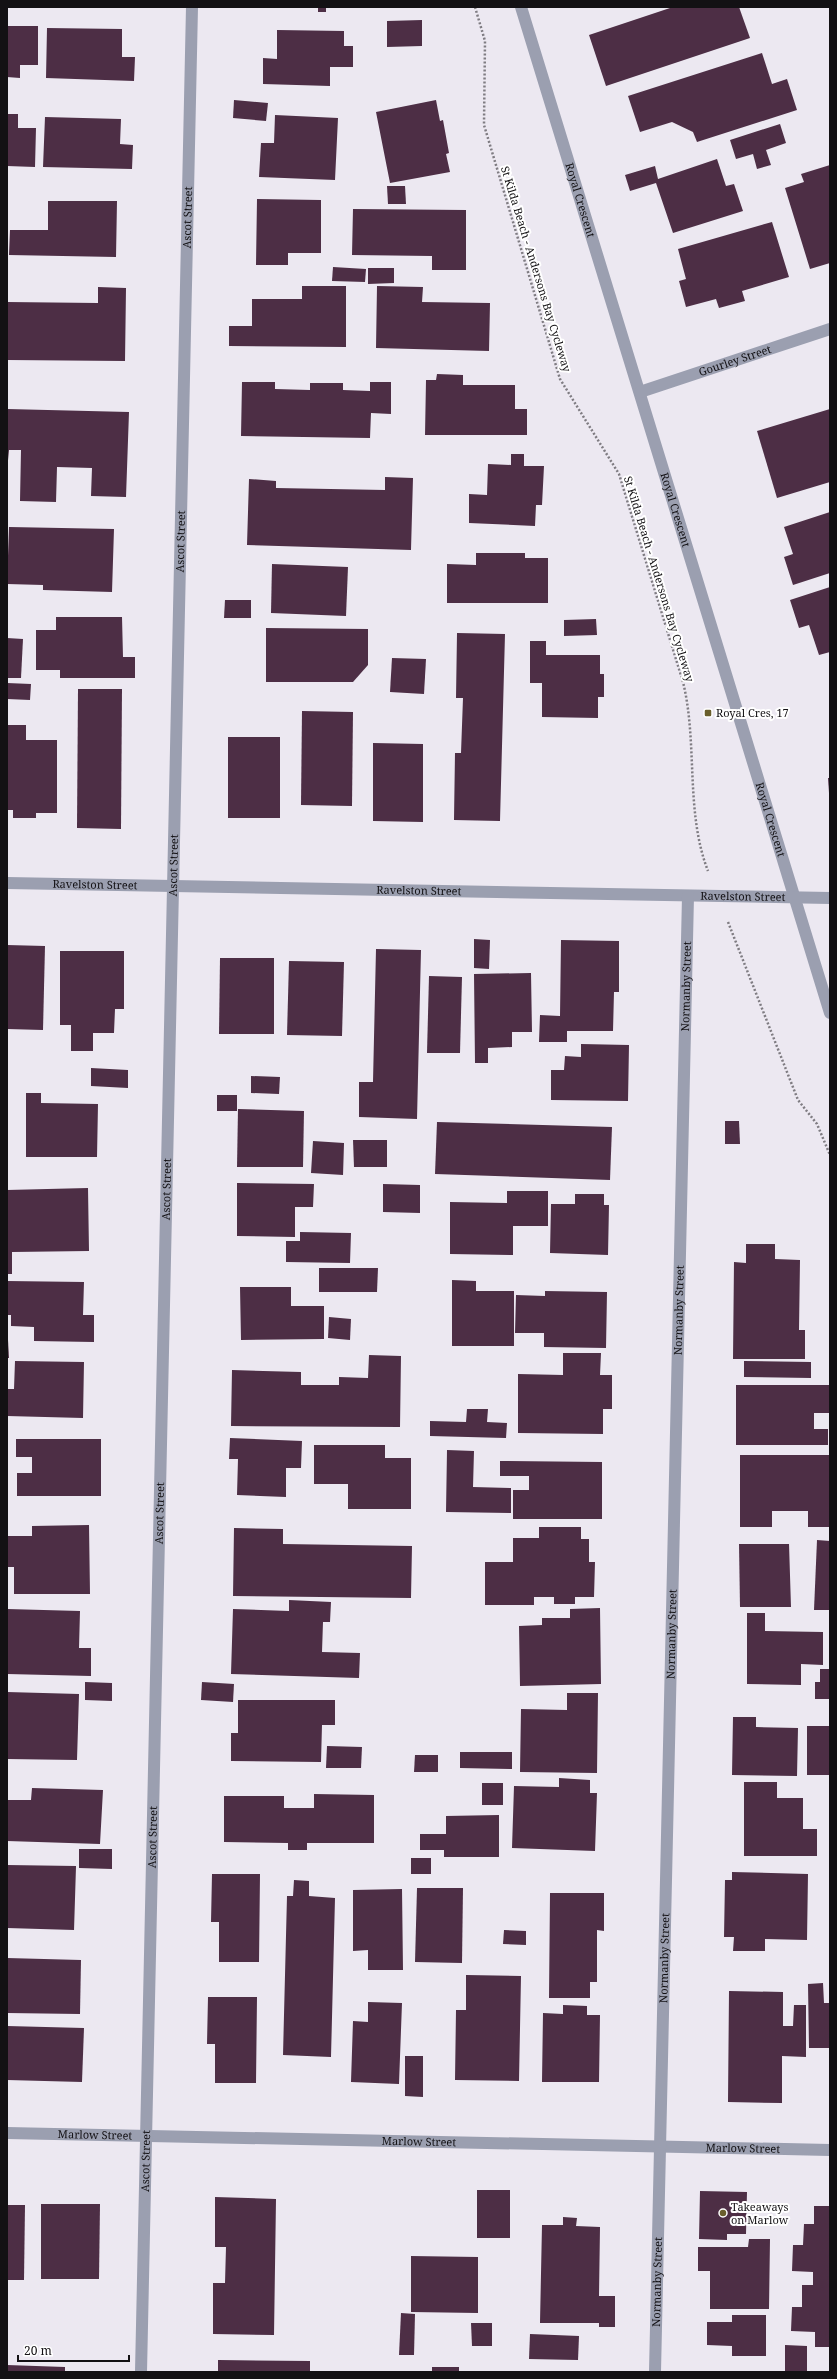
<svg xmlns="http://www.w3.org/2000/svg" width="837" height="2379" font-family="'Noto Serif',serif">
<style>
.building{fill:#4d2e45}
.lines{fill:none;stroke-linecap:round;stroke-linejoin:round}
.path{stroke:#7f7c82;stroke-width:2.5;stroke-dasharray:2 2;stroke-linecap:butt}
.minor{stroke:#9b9fb0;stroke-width:12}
.poi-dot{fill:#6a5f2c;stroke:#fff;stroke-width:1.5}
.labels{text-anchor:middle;stroke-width:4;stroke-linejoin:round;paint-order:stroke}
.street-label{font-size:11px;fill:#131114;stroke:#fff}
.poi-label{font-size:11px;fill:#131114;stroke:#fff;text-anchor:start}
</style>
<rect width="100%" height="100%" fill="#ece8f1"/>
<g class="building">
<rect x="318" y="7" width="8" height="5"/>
<path d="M673,7h66l11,31 -144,48 -17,-51z"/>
<path d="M422,20v26l-35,1v-26z"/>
<path d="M7,26h31v39h-18v13l-13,-1z"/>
<path d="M47,28l75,1v28h13l-1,24 -88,-3z"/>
<path d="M277,30l67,1v15h9v21h-23v19l-67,-2v-26l14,1z"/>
<path d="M762,53l10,31 15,-5 10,31 -100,32 -4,-10 -21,-10 -32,10 -12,-36z"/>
<path d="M234,100l34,3 -2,18 -33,-3z"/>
<path d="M436,100l4,21 3,-1 6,33 -3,1 4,18 -60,11 -14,-71z"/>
<path d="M7,114h11v14h18l-1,39 -28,-1z"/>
<path d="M275,115l63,3 -3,62 -76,-3 2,-34h13z"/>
<path d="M45,117l76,2 -1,25 13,1 -1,24 -89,-2z"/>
<path d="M780,124l6,19 -20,7 5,15 -14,4 -4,-15 -17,5 -6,-19z"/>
<path d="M717,159l9,27 8,-2 9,27 -70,22 -17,-50 -26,8 -5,-16 30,-9 3,13z"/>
<path d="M830,165v98l-20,6 -25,-81 19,-6 -3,-8z"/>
<path d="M387,186h18l1,18h-18z"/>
<path d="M257,199l64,1v53h-33v12h-32z"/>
<path d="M48,201h69l-1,56 -107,-2 1,-25h38z"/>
<path d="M353,209l113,1v60h-34v-14l-80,-1z"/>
<path d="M772,222l17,55 -47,14 3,10 -26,7 -3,-9 -30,8 -7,-26 7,-2 -8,-30z"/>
<path d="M333,267l33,2 -1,13 -33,-1z"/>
<path d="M368,268h26v15l-26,1z"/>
<path d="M302,286h44v61l-117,-1v-20h23v-27h50z"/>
<path d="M377,286l46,1 -1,15 68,1 -1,48 -113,-3z"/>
<path d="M98,287l28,1 -1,73 -118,-1v-58l91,1z"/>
<path d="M437,374l26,1v10h52v24h12v26h-102l1,-55h10z"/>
<path d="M242,382h33v7l35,1v-7h33v7l27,1v-9h21v32l-20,-1 -1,25 -129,-2z"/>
<path d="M7,409l122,3 -3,85 -35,-1 1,-28 -35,-1 -1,35 -36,-1 1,-51h-12l-2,21z"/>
<path d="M830,409v73l-53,16 -20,-67z"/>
<path d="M511,454h13v12h20l-2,39h-6l-1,21 -66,-3v-29l18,1 1,-31 23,1z"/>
<path d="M385,477l28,1 -2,72 -164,-5 2,-66 27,2v7l109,2z"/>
<path d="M830,512v61l-37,12 -9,-28 9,-3 -9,-27z"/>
<path d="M9,527l105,2 -2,63 -69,-2v-5l-36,-1z"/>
<path d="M476,553h49v5h23v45h-101v-39l29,1z"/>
<path d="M272,564l76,3 -2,49 -75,-3z"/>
<path d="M830,587v65l-11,3 -10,-30 -10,3 -9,-28z"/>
<path d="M225,600h26v18h-27z"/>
<path d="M56,617h66l1,40h12v21h-75v-8h-24v-40h20z"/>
<path d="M596,619l1,16 -33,1v-16z"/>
<path d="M266,628l102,1v36l-15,17h-87z"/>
<path d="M457,633l48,1 -5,187 -46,-1 1,-67h6l2,-55h-7z"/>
<path d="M7,638l16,1 -2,39h-14z"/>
<path d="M530,641h16v14h54v19h4v23h-6v21l-56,-1v-34h-12z"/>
<path d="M392,658l34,1 -2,35 -34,-2z"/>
<path d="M7,683l24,1 -1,16 -23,-1z"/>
<path d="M78,689h44l-1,140 -44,-1z"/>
<path d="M302,711l51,1 -1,94 -51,-1z"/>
<path d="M7,725h19v15h31v73h-21v5h-23v-8h-6z"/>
<rect x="228" y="737" width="52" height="81"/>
<path d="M373,743l50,1v78l-50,-1z"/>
<path d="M828,778h2v15h-1z"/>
<path d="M474,939l16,1 -1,29 -15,-1z"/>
<path d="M561,940l58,1v51h-5l-1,39h-46v11h-28l1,-27 20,1z"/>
<path d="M7,945l38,1 -2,84 -36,-1z"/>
<path d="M376,949l45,1 -4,169 -58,-2v-35h14z"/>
<path d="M60,951h64v58h-9l-1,24h-21v18h-22v-26h-11z"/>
<path d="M220,958h54v76h-55z"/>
<path d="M289,961l55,1 -2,74 -55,-1z"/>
<path d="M531,973l1,59h-20v15l-24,1v15h-13l-1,-89z"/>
<path d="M429,976l33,1 -2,76h-33z"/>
<path d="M581,1044l48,1 -1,56 -77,-1v-30h13l1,-14 16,1z"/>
<path d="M91,1068l37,2v18l-37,-2z"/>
<path d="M251,1076l29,1 -1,17 -28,-1z"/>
<path d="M26,1093h15v10l57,1 -1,53h-71z"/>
<rect x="217" y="1095" width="20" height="16"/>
<path d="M238,1109l66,2 -1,56h-66z"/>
<path d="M725,1121h14l1,23h-15z"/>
<path d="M437,1122l175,5 -2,53 -175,-6z"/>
<path d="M353,1140h34v27h-33z"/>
<path d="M313,1141l31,2 -1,32 -32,-2z"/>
<path d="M237,1183l77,1 -1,23h-18v30l-58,-1z"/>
<path d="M383,1184l37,1v28l-37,-1z"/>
<path d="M88,1188l1,63 -77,1v22h-5v-84z"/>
<path d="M507,1191h41v35h-35v29l-63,-1v-52l57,1z"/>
<path d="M575,1194h29v11h5l-1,50 -58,-2 1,-49h24z"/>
<path d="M300,1232l51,1 -1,30 -64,-1v-21h14z"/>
<path d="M746,1244h29v15l25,1 -1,70h6v29h-72l1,-97 12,1z"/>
<path d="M319,1268h59l-1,24h-58z"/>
<path d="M452,1280l24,1v10h38v55h-62z"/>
<path d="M7,1281l77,1 -1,33h11v27l-60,-1v-14l-23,-1v-11h-4z"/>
<path d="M240,1287h51v19h33v33l-83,1z"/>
<path d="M545,1291l62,1 -1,56 -62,-1v-14h-29l1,-38 29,1z"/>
<path d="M329,1317l22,2 -1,21 -22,-2z"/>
<path d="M7,1340h1l1,18h-2z"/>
<path d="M563,1353h38l-1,22h12v34h-9v25l-85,-1v-59l45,1z"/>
<path d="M369,1355l32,1 -1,71 -169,-1 1,-56 69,2v13h38v-8l29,1z"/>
<path d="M15,1361l69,1 -1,56 -76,-2v-27h7z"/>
<path d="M744,1361l67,1v16l-67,-1z"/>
<path d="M736,1385h94v28h-16v16h14v16h-92z"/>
<path d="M467,1409h21l-1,13 20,1 -1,15 -76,-2v-15l36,1z"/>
<path d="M230,1438l72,3 -1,27h-15v29l-49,-2 1,-36h-9z"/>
<path d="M16,1439h85v57h-84v-23h15v-16h-16z"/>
<path d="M314,1445h71v13h26v51h-63v-25h-34z"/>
<path d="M447,1450l27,1 -1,36 38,1v25l-65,-1z"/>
<path d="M740,1455h90v72h-22v-16h-36v16h-32z"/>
<path d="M500,1461l102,1v57h-89v-29h16v-14h-29z"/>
<path d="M89,1525l1,69h-76v-27h-7v-31h25v-10z"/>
<path d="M539,1527h42v12h8v23h6l-1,35h-19v7h-21v-7h-20v8h-49v-43h28v-24h26z"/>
<path d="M234,1528l49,1v15l129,2 -1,52 -178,-2z"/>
<path d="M817,1540l13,1v69h-16z"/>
<path d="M739,1544h50l2,63h-51z"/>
<path d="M289,1600l42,2 -1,20h-7l-1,30 38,1 -1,25 -128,-4 2,-65 56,2z"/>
<path d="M600,1608l1,76 -81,2 -1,-60 23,-1v-7h28v-9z"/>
<path d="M7,1609l73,2 -1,37h12v28l-84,-2z"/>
<path d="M747,1613h18v18l58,1v33l-22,-1v21l-54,-1z"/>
<path d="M820,1669h10v30h-15v-17h5z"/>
<path d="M85,1682l27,1v18l-27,-1z"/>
<path d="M202,1682l32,2 -1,18 -32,-2z"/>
<path d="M7,1692l72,2 -2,66 -70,-1z"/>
<path d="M567,1693h31l-1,80 -77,-1 1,-63 46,1z"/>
<path d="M238,1700h97v25h-13l-1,37 -90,-1v-28h7z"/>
<path d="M733,1717h23v10l42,1 -1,48 -65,-1z"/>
<rect x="807" y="1726" width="23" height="49"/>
<path d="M327,1746l35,1 -1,21h-35z"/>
<path d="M460,1752h52v17l-52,-1z"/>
<path d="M415,1755h23v17h-24z"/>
<path d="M559,1778l31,2v13h7l-2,58 -83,-3 2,-62 45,1z"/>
<path d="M744,1782h33v16h26v31h14v27h-73z"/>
<rect x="482" y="1783" width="21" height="22"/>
<path d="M32,1788l71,2 -3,54 -93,-3v-41h24z"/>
<path d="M314,1794l60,1v48h-67v7h-19v-7l-64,-1v-46h60v12h30z"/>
<path d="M499,1815v42h-55v-7h-24v-16h26v-18z"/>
<path d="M79,1849h33v20l-33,-1z"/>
<rect x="411" y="1858" width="20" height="16"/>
<path d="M7,1865l69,1 -2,64 -67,-2z"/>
<path d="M732,1872l76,2 -1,66 -42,-1v12h-32l1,-14h-10l1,-57h7z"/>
<path d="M212,1874h48l-1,88h-40v-40h-8z"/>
<path d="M294,1880l15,1v15l26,2 -4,159 -48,-2 4,-159h6z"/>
<path d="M417,1888h46l-1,75 -47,-1z"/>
<path d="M402,1889l1,81h-35v-20l-15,1v-61z"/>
<path d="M550,1893h54v38l-7,-1v52h-7v16h-41z"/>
<path d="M504,1930l22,1v14l-23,-1z"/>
<path d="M7,1958l74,2 -1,54 -73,-1z"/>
<path d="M466,1975l55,1 -2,105 -64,-1 1,-70h10z"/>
<path d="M823,1983l1,20h5l1,12v33h-21l-1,-64z"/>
<path d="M729,1991l54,1v34h10l1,-21h12v52l-24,-1v47l-54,-1z"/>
<path d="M208,1997h49l-1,86h-41v-39h-8z"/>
<path d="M368,2002l34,1 -3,81 -48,-2 2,-61 15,1z"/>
<path d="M563,2005l24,1v9h13l-1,67h-57l1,-69 20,1z"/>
<path d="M7,2026l77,2 -2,54 -75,-2z"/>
<path d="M405,2056h18v41l-18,-1z"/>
<rect x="477" y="2190" width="33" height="48"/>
<path d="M700,2191l47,1 -1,42h-19v6l-28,-1z"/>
<path d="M215,2197l61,2 -2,136 -61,-1v-51h12l1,-36h-11z"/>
<path d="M41,2204h59l-1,75h-58z"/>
<path d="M7,2205h18l-1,75h-17z"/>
<path d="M814,2206h16v141h-15v-15l-24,-1 1,-24h10v-22h11v-13l-21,-1 1,-26h10l1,-21h10z"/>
<path d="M563,2217l14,1 -1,8 24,1 -1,69h16v31h-16v-4h-59l2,-98h21z"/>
<path d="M749,2239h21l-1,70h-59v-38h-12v-24h50z"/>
<path d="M411,2256l67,1v56l-67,-1z"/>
<path d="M401,2313l14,1 -1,41h-15z"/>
<path d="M732,2315h34v41h-34v-10l-25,-1v-23h25z"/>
<path d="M471,2323h21v23h-20z"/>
<path d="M530,2334l49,2 -1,24 -49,-1z"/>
<path d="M785,2345l22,1v26h-22z"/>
<path d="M218,2360l92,1v11h-92z"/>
<path d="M7,2365l58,2v5h-58z"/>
<rect x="432" y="2367" width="27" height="5"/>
</g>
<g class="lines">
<g class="path">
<path d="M475,7l10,34 -1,84 76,254 59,95 64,208c15,61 2,130 25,189"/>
<path d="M728,922l70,178 19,24 13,31"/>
</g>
<g class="minor">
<path id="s1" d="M521,7l309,1006"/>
<path id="s2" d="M640,392l190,-63"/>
<path id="s3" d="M7,883l823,15"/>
<path id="s4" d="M7,2133l823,17"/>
<path id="s5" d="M141,2372l51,-2365"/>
<path id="s6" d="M655,2372l33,-1476"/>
</g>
</g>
<g class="poi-dot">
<rect x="704" y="709" width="8" height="8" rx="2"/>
<circle cx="723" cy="2213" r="4"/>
</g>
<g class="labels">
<g class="street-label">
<text dy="4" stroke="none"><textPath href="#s1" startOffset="202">Royal Crescent</textPath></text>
<text dy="4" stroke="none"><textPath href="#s5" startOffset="2155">Ascot Street</textPath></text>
<text transform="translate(536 269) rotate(73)" y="4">St Kilda Beach - Andersons Bay Cycleway</text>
<text dy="4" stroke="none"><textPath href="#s2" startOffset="100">Gourley Street</textPath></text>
<text dy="4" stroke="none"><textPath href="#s1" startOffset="526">Royal Crescent</textPath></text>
<text dy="4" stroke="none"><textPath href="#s5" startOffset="1831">Ascot Street</textPath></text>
<text transform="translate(659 579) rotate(73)" y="4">St Kilda Beach - Andersons Bay Cycleway</text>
<text dy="4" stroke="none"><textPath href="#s1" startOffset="850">Royal Crescent</textPath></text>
<text dy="4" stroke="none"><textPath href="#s5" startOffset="1507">Ascot Street</textPath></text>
<text dy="4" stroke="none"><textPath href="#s3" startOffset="88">Ravelston Street</textPath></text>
<text dy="4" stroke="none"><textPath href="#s3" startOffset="412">Ravelston Street</textPath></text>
<text dy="4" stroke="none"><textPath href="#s3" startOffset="736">Ravelston Street</textPath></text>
<text dy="4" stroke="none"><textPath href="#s6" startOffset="1386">Normanby Street</textPath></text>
<text dy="4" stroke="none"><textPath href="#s5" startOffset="1183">Ascot Street</textPath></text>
<text dy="4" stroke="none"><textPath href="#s6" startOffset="1062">Normanby Street</textPath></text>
<text dy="4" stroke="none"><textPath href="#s5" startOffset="859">Ascot Street</textPath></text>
<text dy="4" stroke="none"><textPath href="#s6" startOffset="738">Normanby Street</textPath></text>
<text dy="4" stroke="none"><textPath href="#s5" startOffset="535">Ascot Street</textPath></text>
<text dy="4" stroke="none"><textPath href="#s6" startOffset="414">Normanby Street</textPath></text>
<text dy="4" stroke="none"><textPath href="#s4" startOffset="88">Marlow Street</textPath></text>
<text dy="4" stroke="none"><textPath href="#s4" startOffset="412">Marlow Street</textPath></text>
<text dy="4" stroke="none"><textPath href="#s4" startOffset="736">Marlow Street</textPath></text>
<text dy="4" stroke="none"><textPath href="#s5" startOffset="211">Ascot Street</textPath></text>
<text dy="4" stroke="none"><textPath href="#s6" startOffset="90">Normanby Street</textPath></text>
</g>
<g class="poi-label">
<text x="716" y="717">Royal Cres, 17</text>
<text x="731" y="2211">Takeaways<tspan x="731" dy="13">on Marlow</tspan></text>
</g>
</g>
<rect width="837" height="2379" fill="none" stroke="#131114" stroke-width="16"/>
<path d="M18 2355v6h111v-6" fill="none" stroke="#131114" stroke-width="2"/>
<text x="24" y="2355" font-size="12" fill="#131114" stroke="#ffffff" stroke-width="3" paint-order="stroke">20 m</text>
</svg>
